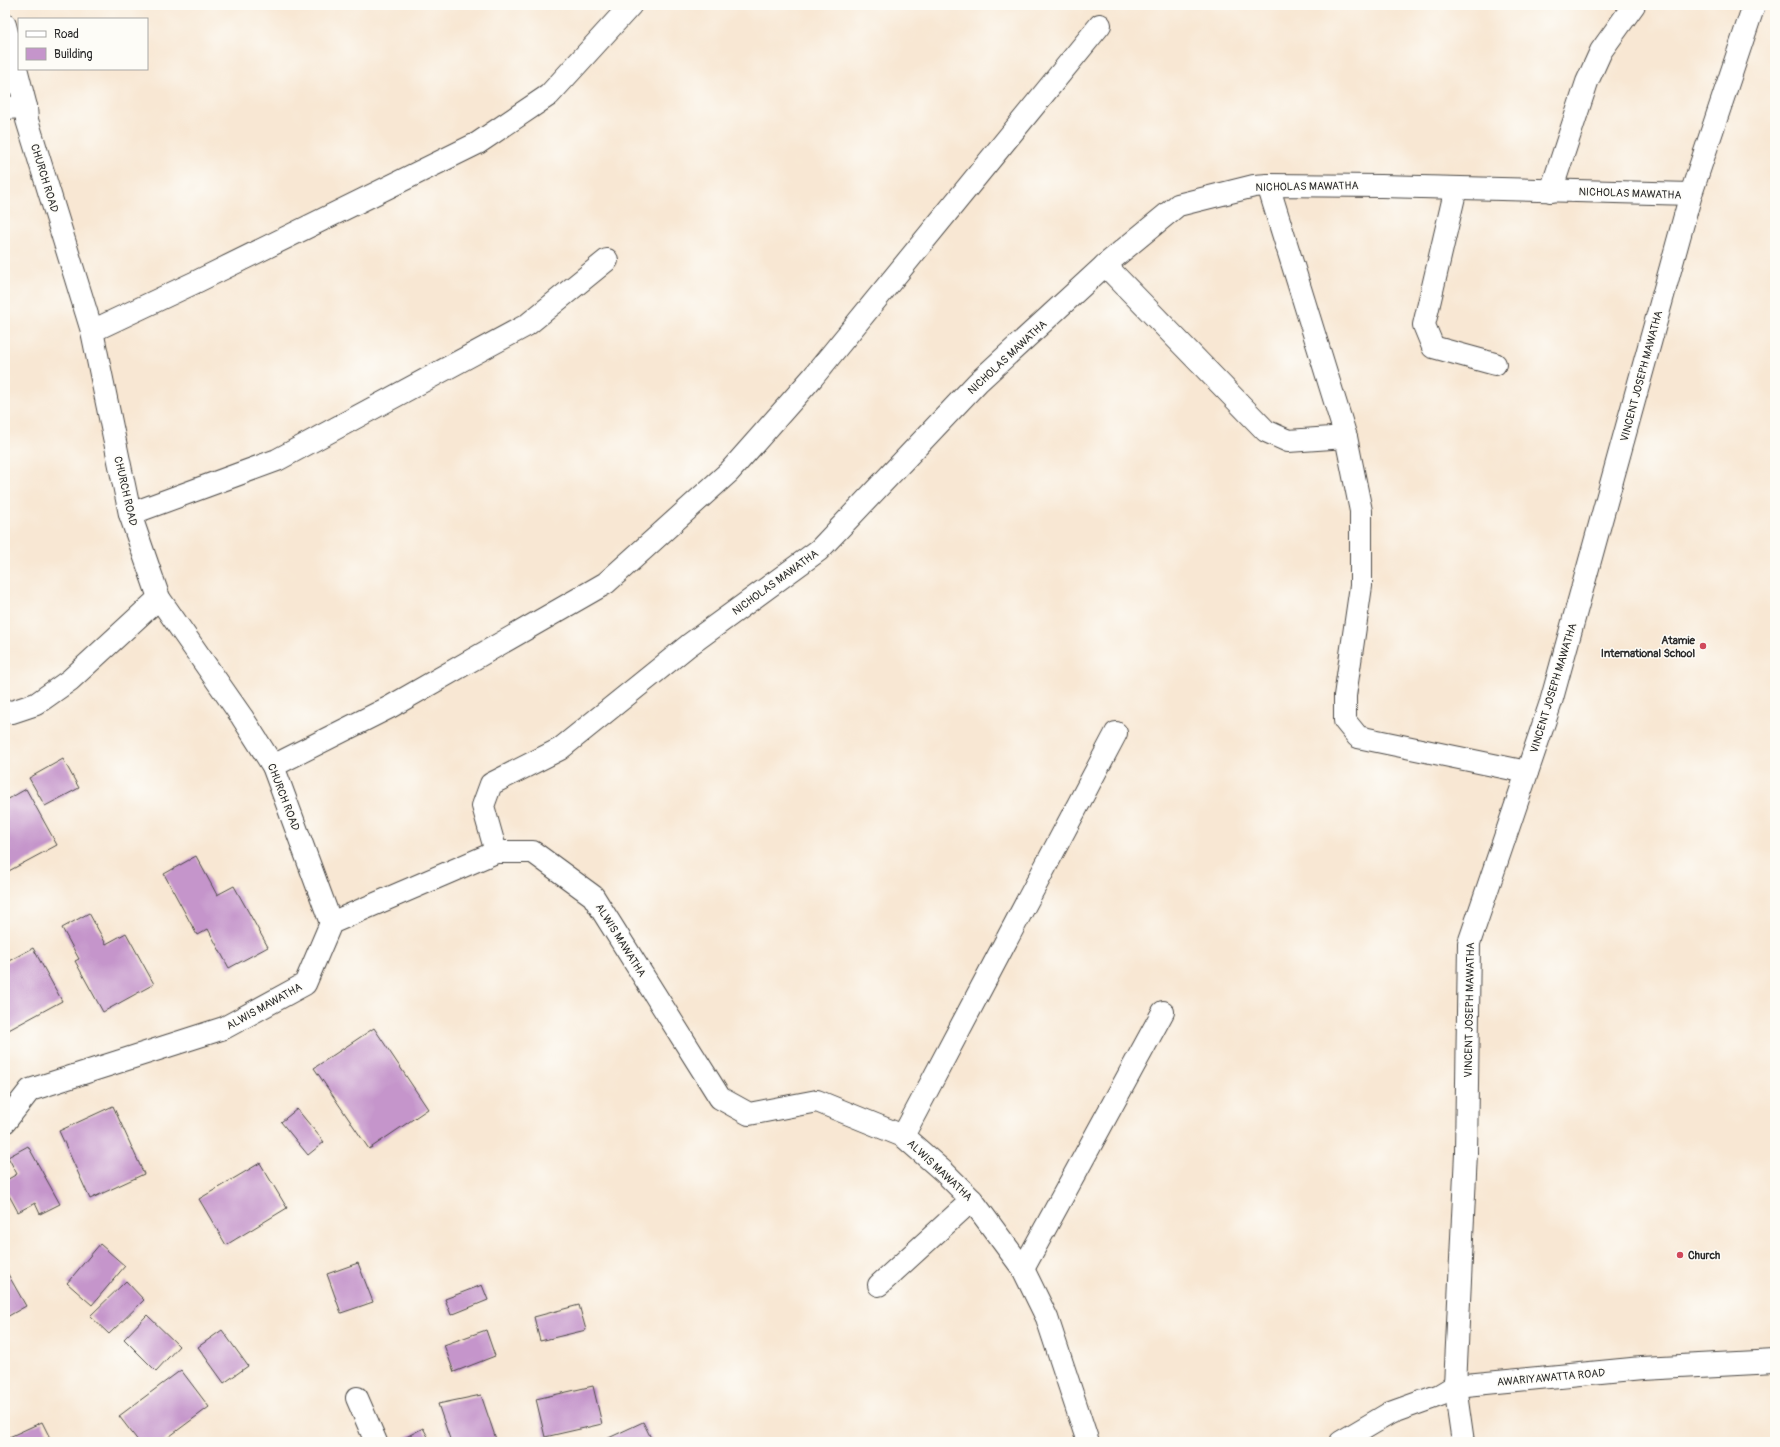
<svg xmlns="http://www.w3.org/2000/svg" width="1780" height="1447" font-family="Pangolin,sans-serif">
<style>
.building{fill:#c595cb}
.lines{fill:none;stroke-linecap:round;stroke-linejoin:round}
.minor-casing{stroke:#4a4744;stroke-width:24}
.tertiary-casing{stroke:#4a4744;stroke-width:24}
.minor{stroke:#fff;stroke-width:22}
.tertiary{stroke:#fff;stroke-width:22}
.poi-dot{fill:#d1495b;stroke:#fdfcf7;stroke-width:1.5}
.labels{text-anchor:middle;stroke-width:3;stroke-linejoin:round;paint-order:stroke}
.street-label{font-size:11px;fill:#2b2b2b;stroke:#fdfcf7}
.poi-label{font-size:11px;font-weight:bold;fill:#2b2b2b;stroke:#fdfcf7;text-anchor:end}
</style>
<rect width="100%" height="100%" fill="#fdfcf7"/>
<filter id="ink" filterUnits="userSpaceOnUse"><feTurbulence type="fractalNoise" baseFrequency=".025" numOctaves="2"/><feDisplacementMap in="SourceGraphic" scale="8" xChannelSelector="R" yChannelSelector="G"/><feConvolveMatrix kernelMatrix="1 2 1 2 8 2 1 2 1" color-interpolation-filters="sRGB"/></filter>
<filter id="wash" filterUnits="userSpaceOnUse"><feTurbulence type="fractalNoise" baseFrequency=".012" numOctaves="4" result="noise"/><feDisplacementMap in="SourceGraphic" scale="16" xChannelSelector="R" yChannelSelector="G"/><feGaussianBlur stdDeviation="0.9" result="paint"/><feColorMatrix in="noise" values="0 0 0 0 0 0 0 0 0 0 0 0 0 0 0 0 0 1.4 0 .05"/><feComposite in="paint" operator="in"/></filter>
<g filter="url(#wash)">
<rect width="100%" height="100%" fill="#f8e7d3"/>
<g id="blocks">
<g class="building">
<path d="M63,759l16,29 -34,18 -16,-28z"/>
<path d="M26,789l31,56 -52,28v-72z"/>
<path d="M196,856l21,39 17,-9 34,61 -39,21 -21,-39 -11,6 -33,-61z"/>
<path d="M89,913l17,31 20,-11 28,51 -51,28 -28,-51 4,-2 -17,-31z"/>
<path d="M33,948l29,53 -57,31v-69z"/>
<path d="M374,1028l54,81 -59,40 -55,-81z"/>
<path d="M113,1106l31,68 -54,25 -31,-68z"/>
<path d="M297,1109l27,33 -16,13 -27,-33z"/>
<path d="M28,1146l32,58 -20,10 -5,-11 -17,9 -13,-24v-7l12,-7 -9,-17z"/>
<path d="M260,1163l27,45 -61,37 -27,-46z"/>
<path d="M100,1244l25,22 -33,39 -25,-22z"/>
<path d="M358,1263l15,39 -32,11 -14,-39z"/>
<path d="M5,1269l21,37 -21,12z"/>
<path d="M126,1281l18,19 -35,34 -19,-18z"/>
<path d="M482,1285l6,15 -37,15 -6,-16z"/>
<path d="M579,1305l7,25 -46,11 -6,-24z"/>
<path d="M147,1315l32,31 -23,25 -32,-32z"/>
<path d="M222,1330l26,36 -24,17 -26,-36z"/>
<path d="M486,1330l9,26 -41,16 -10,-27z"/>
<path d="M181,1370l28,37 -47,35h-23l-20,-26z"/>
<path d="M593,1386l9,38 -57,13 -9,-38z"/>
<path d="M481,1395l16,47h-46l-13,-38z"/>
<path d="M42,1422l10,20h-47v-3z"/>
<path d="M643,1422l10,20h-53z"/>
<path d="M423,1428l8,14h-34z"/>
</g>
</g>
</g>
<g filter="url(#ink)">
<use href="#blocks" fill-opacity="0" stroke="#4a4744" stroke-width="1"/>
<g class="lines">
<g class="minor-casing">
<g id="minor">
<path d="M5,25l21,82 1,13 65,211 38,183 29,84 83,119 31,49 58,157"/>
<path d="M5,108l21,-1"/>
<path d="M1268,185l78,252 15,74v75l-16,110v25l13,16 169,35"/>
<path d="M1456,188l-32,137 9,22 62,17"/>
<path d="M1551,191l36,-109 14,-31 33,-46"/>
<path d="M1105,265l161,166 22,10 58,-4"/>
<path d="M92,331l106,-50 280,-138 71,-48 82,-90"/>
<path d="M130,514l147,-54 250,-135 80,-65"/>
<path d="M5,711l7,1 24,-8 34,-24 89,-82"/>
<path d="M273,766l117,-59 216,-124 123,-111 84,-95 287,-352"/>
<path d="M496,852l-13,-46 8,-22 69,-35 129,-104 130,-95 159,-168 127,-117 73,-60 76,-19 14,-1 113,1 310,8"/>
<path d="M5,1122l25,-32 194,-62 81,-44 26,-61 165,-71h37l60,44 127,202 29,16 68,-13 86,35 41,36 28,28 51,69 24,49 41,124"/>
<path d="M903,1136l213,-403"/>
<path d="M1023,1269l140,-257"/>
<path d="M879,1285l93,-85"/>
<path d="M357,1398l19,44"/>
<path d="M1463,1442l-8,-56 11,-233 3,-210 82,-241 140,-508 63,-189"/>
</g>
</g>
<g class="tertiary-casing">
<path id="tertiary" d="M1341,1442l49,-29 50,-18 15,-9 187,-18 133,-7"/>
</g>
<use href="#minor" class="minor"/>
<use href="#tertiary" class="tertiary"/>
</g>
</g>
<g class="poi-dot">
<circle cx="1703" cy="646" r="4"/>
<circle cx="1680" cy="1255" r="4"/>
</g>
<g class="labels">
<g class="street-label">
<text transform="translate(45 178) rotate(73)" y="4">CHURCH ROAD</text>
<text transform="translate(1307 186) rotate(-1)" y="4">NICHOLAS MAWATHA</text>
<text transform="translate(1630 193) rotate(2)" y="4">NICHOLAS MAWATHA</text>
<text transform="translate(1007 357) rotate(-43)" y="4">NICHOLAS MAWATHA</text>
<text transform="translate(1641 376) rotate(-75)" y="4">VINCENT JOSEPH MAWATHA</text>
<text transform="translate(126 491) rotate(77)" y="4">CHURCH ROAD</text>
<text transform="translate(775 582) rotate(-36)" y="4">NICHOLAS MAWATHA</text>
<text transform="translate(1553 688) rotate(-73)" y="4">VINCENT JOSEPH MAWATHA</text>
<text transform="translate(284 797) rotate(69)" y="4">CHURCH ROAD</text>
<text transform="translate(621 940) rotate(58)" y="4">ALWIS MAWATHA</text>
<text transform="translate(264 1006) rotate(-29)" y="4">ALWIS MAWATHA</text>
<text transform="translate(1469 1010) rotate(-89)" y="4">VINCENT JOSEPH MAWATHA</text>
<text transform="translate(940 1170) rotate(43)" y="4">ALWIS MAWATHA</text>
<text transform="translate(1551 1377) rotate(-5)" y="4">AWARIYAWATTA ROAD</text>
</g>
<g class="poi-label">
<text x="1695" y="644">Atamie<tspan x="1695" dy="13">International School</tspan></text>
<text x="1688" y="1259" text-anchor="start">Church</text>
</g>
</g>
<rect width="1780" height="1447" fill="none" stroke="#fdfcf7" stroke-width="20"/>
<rect x="18" y="18" width="130" height="52" fill="#fdfcf7" stroke="#a9a8a5"/>
<rect x="26" y="31" width="20" height="6" fill="#ffffff" stroke="#a9a8a5"/>
<text x="54" y="38" font-size="12" fill="#2b2b2b">Road</text>
<rect x="26" y="48" width="20" height="12" fill="#c595cb" stroke="#a9a8a5"/>
<text x="54" y="58" font-size="12" fill="#2b2b2b">Building</text>
</svg>
